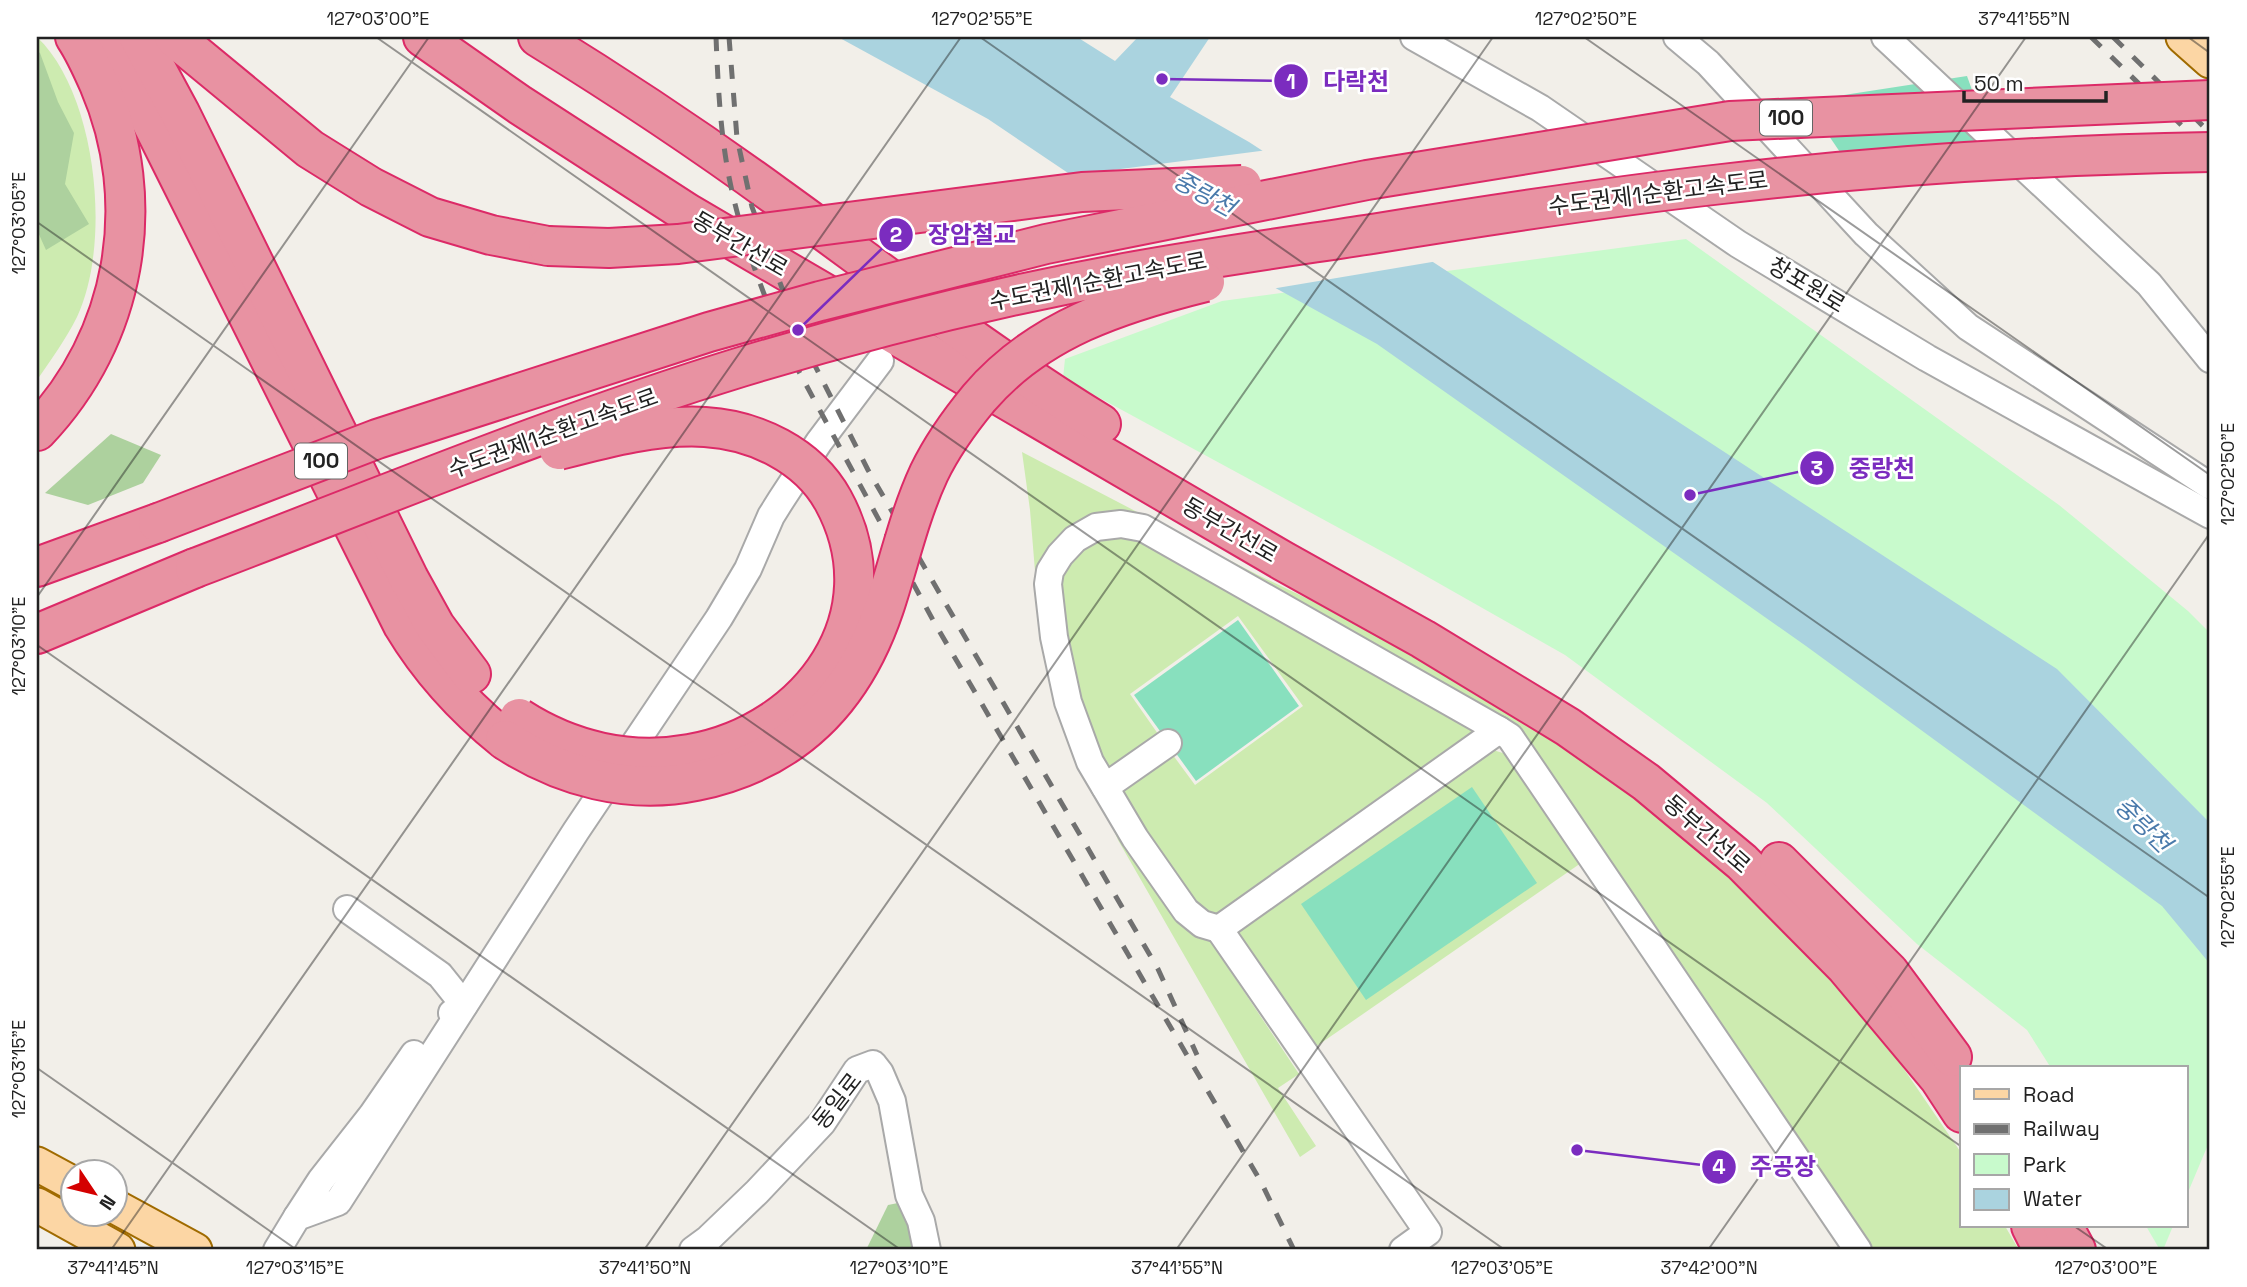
<svg xmlns="http://www.w3.org/2000/svg" width="2247" height="1287" font-family="'Space Grotesk','Noto Sans KR',sans-serif">
<style>
.grass{fill:#cdebb0}
.forest{fill:#add19e}
.park{fill:#c8facc}
.pitch{fill:#88e0be}
.water{fill:#aad3df}
.pier{fill:#f2efe9}
.lines{fill:none;stroke-linecap:round;stroke-linejoin:round}
.minor-casing{stroke:#a9a9a9;stroke-width:30}
.major-casing{stroke:#a06b00;stroke-width:37}
.highway-casing{stroke:#dc2a67;stroke-width:42}
.minor{stroke:#fff;stroke-width:26}
.major{stroke:#fcd6a4;stroke-width:33}
.highway{stroke:#e892a2;stroke-width:38}
.rail{stroke:#707070;stroke-width:5;stroke-dasharray:14 14;stroke-linecap:butt}
.highway-bridge-casing{stroke:#dc2a67;stroke-width:42;stroke-linecap:butt}
.highway-bridge{stroke:#e892a2;stroke-width:38}
.ticks{fill:none;stroke:#222;stroke-width:2;stroke-opacity:0.45}
.labels{text-anchor:middle;stroke-width:5;stroke-linejoin:round;paint-order:stroke}
.shield{fill:#fff;stroke:#646464;stroke-width:2}
.shield-label{font-size:21px;font-weight:bold;fill:#222}
.street-label{font-size:23px;fill:#222;stroke:#fff}
.water-label{font-size:24px;font-style:italic;fill:#4a7aab;stroke:#fff}
.leader{fill:none;stroke:#7b2cbf;stroke-width:2.5}
.callout-dot{fill:#7b2cbf;stroke:#fff;stroke-width:2.5}
.mark-label{font-size:21px;text-anchor:middle;font-weight:bold;fill:#fff}
.callout-label{font-size:24px;text-anchor:middle;font-weight:bold;fill:#7b2cbf;stroke:#fff;stroke-width:5;stroke-linejoin:round;paint-order:stroke}
.neatline{fill:none;stroke:#222;stroke-width:2.5}
.ticks-label{font-size:18px;text-anchor:middle;fill:#222}
</style>
<rect width="100%" height="100%" fill="#f2efe9"/>
<g class="grass">
<path d="M37,37c60,57 75,206 40,280 -11,22 -26,43 -40,63z"/>
<path d="M1022,452l236,123 138,66 82,49 155,106 98,79 147,156 84,123v72h43l14,24h-145l-349,-511 -354,-200 -77,-15 -56,84 -8,-98z"/>
<path d="M1121,528l368,203 -271,195 -14,-4 -93,-133 56,-42 28,38 108,-79 -65,-90 -108,78 33,47 -57,41 -49,-146 5,-79z"/>
<path d="M1493,750l13,4 75,109 -270,187 -75,-120z"/>
<path d="M1086,764l121,172 92,138 -21,14 38,58 -16,11 -182,-317z"/>
</g>
<g class="forest">
<path d="M37,51l3,2 18,49 16,31 -9,51 24,40 -43,26 -9,-20z"/>
<path d="M111,434l50,21 -18,28 -55,22 -43,-12z"/>
<path d="M903,1202l15,48h-52l22,-45z"/>
</g>
<g class="park">
<path d="M1686,239l373,266 129,106 22,22v507l-24,57v-129h-135l-24,-38 -110,-86 -150,-141 -202,-148 -169,-96 -333,-181 2,-19 157,-58z"/>
<path d="M2146,1226h27l-10,24h-3z"/>
</g>
<g class="pitch">
<path d="M1967,76l35,98 -136,16 -61,-89z"/>
<path d="M1238,620l61,86 -103,75 -62,-86z"/>
<path d="M1472,787l65,96 -171,117 -65,-96z"/>
</g>
<path class="water" d="M838,37h239l38,24 23,-24h72l-40,60 79,45 808,527 153,154v141l-48,-58 -356,-260 -429,-302 -306,-169 -83,-56z"/>
<path class="pier" d="M1268,150l170,111 -167,28 -189,-104v-11z"/>
<g class="lines">
<g class="minor-casing">
<g id="minor">
<path d="M1414,37l126,71 198,136 189,114 283,157"/>
<path d="M1677,37l31,26 158,171 102,93 242,159"/>
<path d="M1885,37l264,247 61,75"/>
<path d="M1105,787l63,-44"/>
<path d="M347,909l93,66 24,30 -12,8"/>
<path d="M1219,929l-17,-5 -16,-13 -51,-73 -45,-76 -22,-60 -14,-65 -6,-53 2,-13 10,-16 15,-16 21,-12 25,-3 22,4 356,202"/>
<path d="M297,1217l24,-37 51,-65 42,-61"/>
<path d="M277,1250l20,-33 41,-15 238,-371 143,-213 29,-49 23,-53 10,-16 38,-58 61,-81"/>
<path d="M693,1250l15,-11 49,-47 65,-69 35,-53 16,-6 7,9 12,28 17,94 12,26 6,29"/>
<path d="M1403,1250l25,-18 -209,-303 280,-199 11,7 348,513"/>
</g>
</g>
<g class="major-casing">
<g id="major">
<path d="M2183,37l27,24"/>
<path d="M37,1164l37,20"/>
<path d="M37,1205l81,45"/>
<path d="M116,1207l79,43"/>
</g>
</g>
<g class="highway-casing">
<g id="highway">
<path d="M104,37l46,82 253,506c27,45 61,82 102,115"/>
<path d="M139,37l41,76 229,466 26,47 36,48"/>
<path d="M174,37l136,112 61,38 59,30 61,18 57,11"/>
<path d="M423,37l97,68 167,108 596,348 140,78 145,88 78,55 96,80 104,105 93,111 23,35"/>
<path d="M538,37c81,50 161,103 238,159 107,77 212,159 325,228"/>
<path d="M37,431c89,-93 113,-229 62,-347 -7,-16 -14,-32 -24,-47"/>
<path d="M37,567l121,-44"/>
<path d="M37,634l158,-66"/>
<path d="M1779,862l110,110 63,85"/>
<path d="M2031,1226l12,24"/>
<path d="M2063,1226l13,24"/>
</g>
</g>
<use href="#minor" class="minor"/>
<use href="#major" class="major"/>
<use href="#highway" class="highway"/>
<g class="rail">
<path d="M716,37c2,47 4,93 13,140 12,61 35,121 61,178l144,267 327,560 33,68"/>
<path d="M729,37l8,101 15,69 47,127 69,136 290,499 39,86"/>
<path d="M2091,37l119,116"/>
<path d="M2113,37l97,96"/>
</g>
<g class="highway-bridge-casing">
<g id="highway-bridge">
<path d="M548,246l61,2 69,-4 404,-52 160,-7"/>
<path d="M158,523l219,-84 332,-107 111,-31 226,-57 321,-64 363,-59 480,-21"/>
<path d="M195,568c181,-69 361,-144 546,-201 129,-39 262,-72 395,-96 78,-14 157,-25 236,-37 117,-19 233,-37 350,-50 162,-19 325,-29 488,-32"/>
<path d="M519,718c51,33 111,47 171,36 120,-21 206,-139 143,-254 -25,-45 -78,-70 -128,-73 -48,-3 -100,11 -146,23"/>
<path d="M505,740c57,37 124,55 191,41 97,-20 157,-81 188,-173 15,-45 25,-92 45,-135 13,-27 31,-52 50,-75 59,-69 141,-95 226,-116"/>
</g>
</g>
<use href="#highway-bridge" class="highway-bridge"/>
</g>
<path class="ticks" d="M376,37l1586,1110M980,37l1230,861M1584,37l626,438M2188,37l22,16M37,222l1468,1028M37,597l392,-560M37,645l864,605M37,1068l260,182M2074,1226l35,24M111,1250l850,-1213M644,1250l849,-1213M1176,1250l850,-1213M1708,1250l502,-717"/>
<g class="labels">
<g class="shield">
<rect x="1760" y="100.5" width="52" height="35" rx="5"/>
<rect x="295" y="443.5" width="52" height="35" rx="5"/>
</g>
<g class="shield-label">
<text x="1786" y="125">100</text>
<text x="321" y="468">100</text>
</g>
<g class="street-label">
<text transform="translate(1658 193) rotate(-7)" y="8">수도권제1순환고속도로</text>
<text transform="translate(740 244) rotate(30)" y="8">동부간선로</text>
<text transform="translate(1098 281) rotate(-11)" y="8">수도권제1순환고속도로</text>
<text transform="translate(1807 285) rotate(31)" y="8">창포원로</text>
<text transform="translate(553 433) rotate(-20)" y="8">수도권제1순환고속도로</text>
<text transform="translate(1230 530) rotate(30)" y="8">동부간선로</text>
<text transform="translate(1707 834) rotate(41)" y="8">동부간선로</text>
<text transform="translate(837 1101) rotate(-52)" y="8">동일로</text>
</g>
<g class="water-label">
<text transform="translate(1204 194) rotate(29)" y="8">중랑천</text>
<text transform="translate(2143 825) rotate(44)" y="8">중랑천</text>
</g>
</g>
<path class="leader" d="M1162 79L1291 81M798 330L896 235M1690 495L1817 468M1577 1150L1719 1167"/>
<g class="callout-dot">
<circle cx="1162" cy="79" r="7"/>
<circle cx="798" cy="330" r="7"/>
<circle cx="1690" cy="495" r="7"/>
<circle cx="1577" cy="1150" r="7"/>
<circle cx="1291" cy="81" r="18"/>
<circle cx="896" cy="235" r="18"/>
<circle cx="1817" cy="468" r="18"/>
<circle cx="1719" cy="1167" r="18"/>
</g>
<g class="mark-label">
<text x="1291" y="89">1</text>
<text x="896" y="242">2</text>
<text x="1817" y="476">3</text>
<text x="1719" y="1174">4</text>
</g>
<g class="callout-label">
<text x="1356" y="90">다락천</text>
<text x="972" y="243">장암철교</text>
<text x="1882" y="477">중랑천</text>
<text x="1783" y="1175">주공장</text>
</g>
<rect width="2247" height="1287" fill="none" stroke="#ffffff" stroke-width="77"/>
<rect x="1960" y="1066" width="228" height="161" fill="#ffffff" stroke="#a7a7a7" stroke-width="2"/>
<rect x="1974" y="1089" width="35" height="10" fill="#fcd6a4" stroke="#a7a7a7" stroke-width="2"/>
<text x="2023" y="1102" font-size="21" fill="#222222">Road</text>
<rect x="1974" y="1124" width="35" height="10" fill="#707070" stroke="#a7a7a7" stroke-width="2"/>
<text x="2023" y="1136" font-size="21" fill="#222222">Railway</text>
<rect x="1974" y="1154" width="35" height="21" fill="#c8facc" stroke="#a7a7a7" stroke-width="2"/>
<text x="2023" y="1172" font-size="21" fill="#222222">Park</text>
<rect x="1974" y="1189" width="35" height="21" fill="#aad3df" stroke="#a7a7a7" stroke-width="2"/>
<text x="2023" y="1206" font-size="21" fill="#222222">Water</text>
<g transform="translate(94 1193) rotate(125)"><circle r="33" fill="#ffffff" stroke="#a7a7a7" stroke-width="2"/>
<path d="M0-5L12 26L0 18L-12 26Z" fill="#d40000"/>
<text y="-10" font-size="19" font-weight="bold" text-anchor="middle" fill="#222222">N</text>
</g>
<path d="M1964 91v10h142v-10" fill="none" stroke="#222222" stroke-width="3.5"/>
<text x="1974" y="91" font-size="21" fill="#222222" stroke="#ffffff" stroke-width="5" paint-order="stroke">50 m</text>
<rect x="38" y="38" width="2170" height="1210" class="neatline"/>
<g class="ticks-label">
<text x="378" y="25">127°03'00"E</text>
<text x="982" y="25">127°02'55"E</text>
<text x="1586" y="25">127°02'50"E</text>
<text x="2024" y="25">37°41'55"N</text>
<text transform="translate(19 223) rotate(-90)" y="6">127°03'05"E</text>
<text transform="translate(2228 474) rotate(-90)" y="6">127°02'50"E</text>
<text transform="translate(19 646) rotate(-90)" y="6">127°03'10"E</text>
<text transform="translate(2228 897) rotate(-90)" y="6">127°02'55"E</text>
<text transform="translate(19 1069) rotate(-90)" y="6">127°03'15"E</text>
<text x="113" y="1274">37°41'45"N</text>
<text x="295" y="1274">127°03'15"E</text>
<text x="645" y="1274">37°41'50"N</text>
<text x="899" y="1274">127°03'10"E</text>
<text x="1177" y="1274">37°41'55"N</text>
<text x="1502" y="1274">127°03'05"E</text>
<text x="1709" y="1274">37°42'00"N</text>
<text x="2106" y="1274">127°03'00"E</text>
</g>
</svg>
